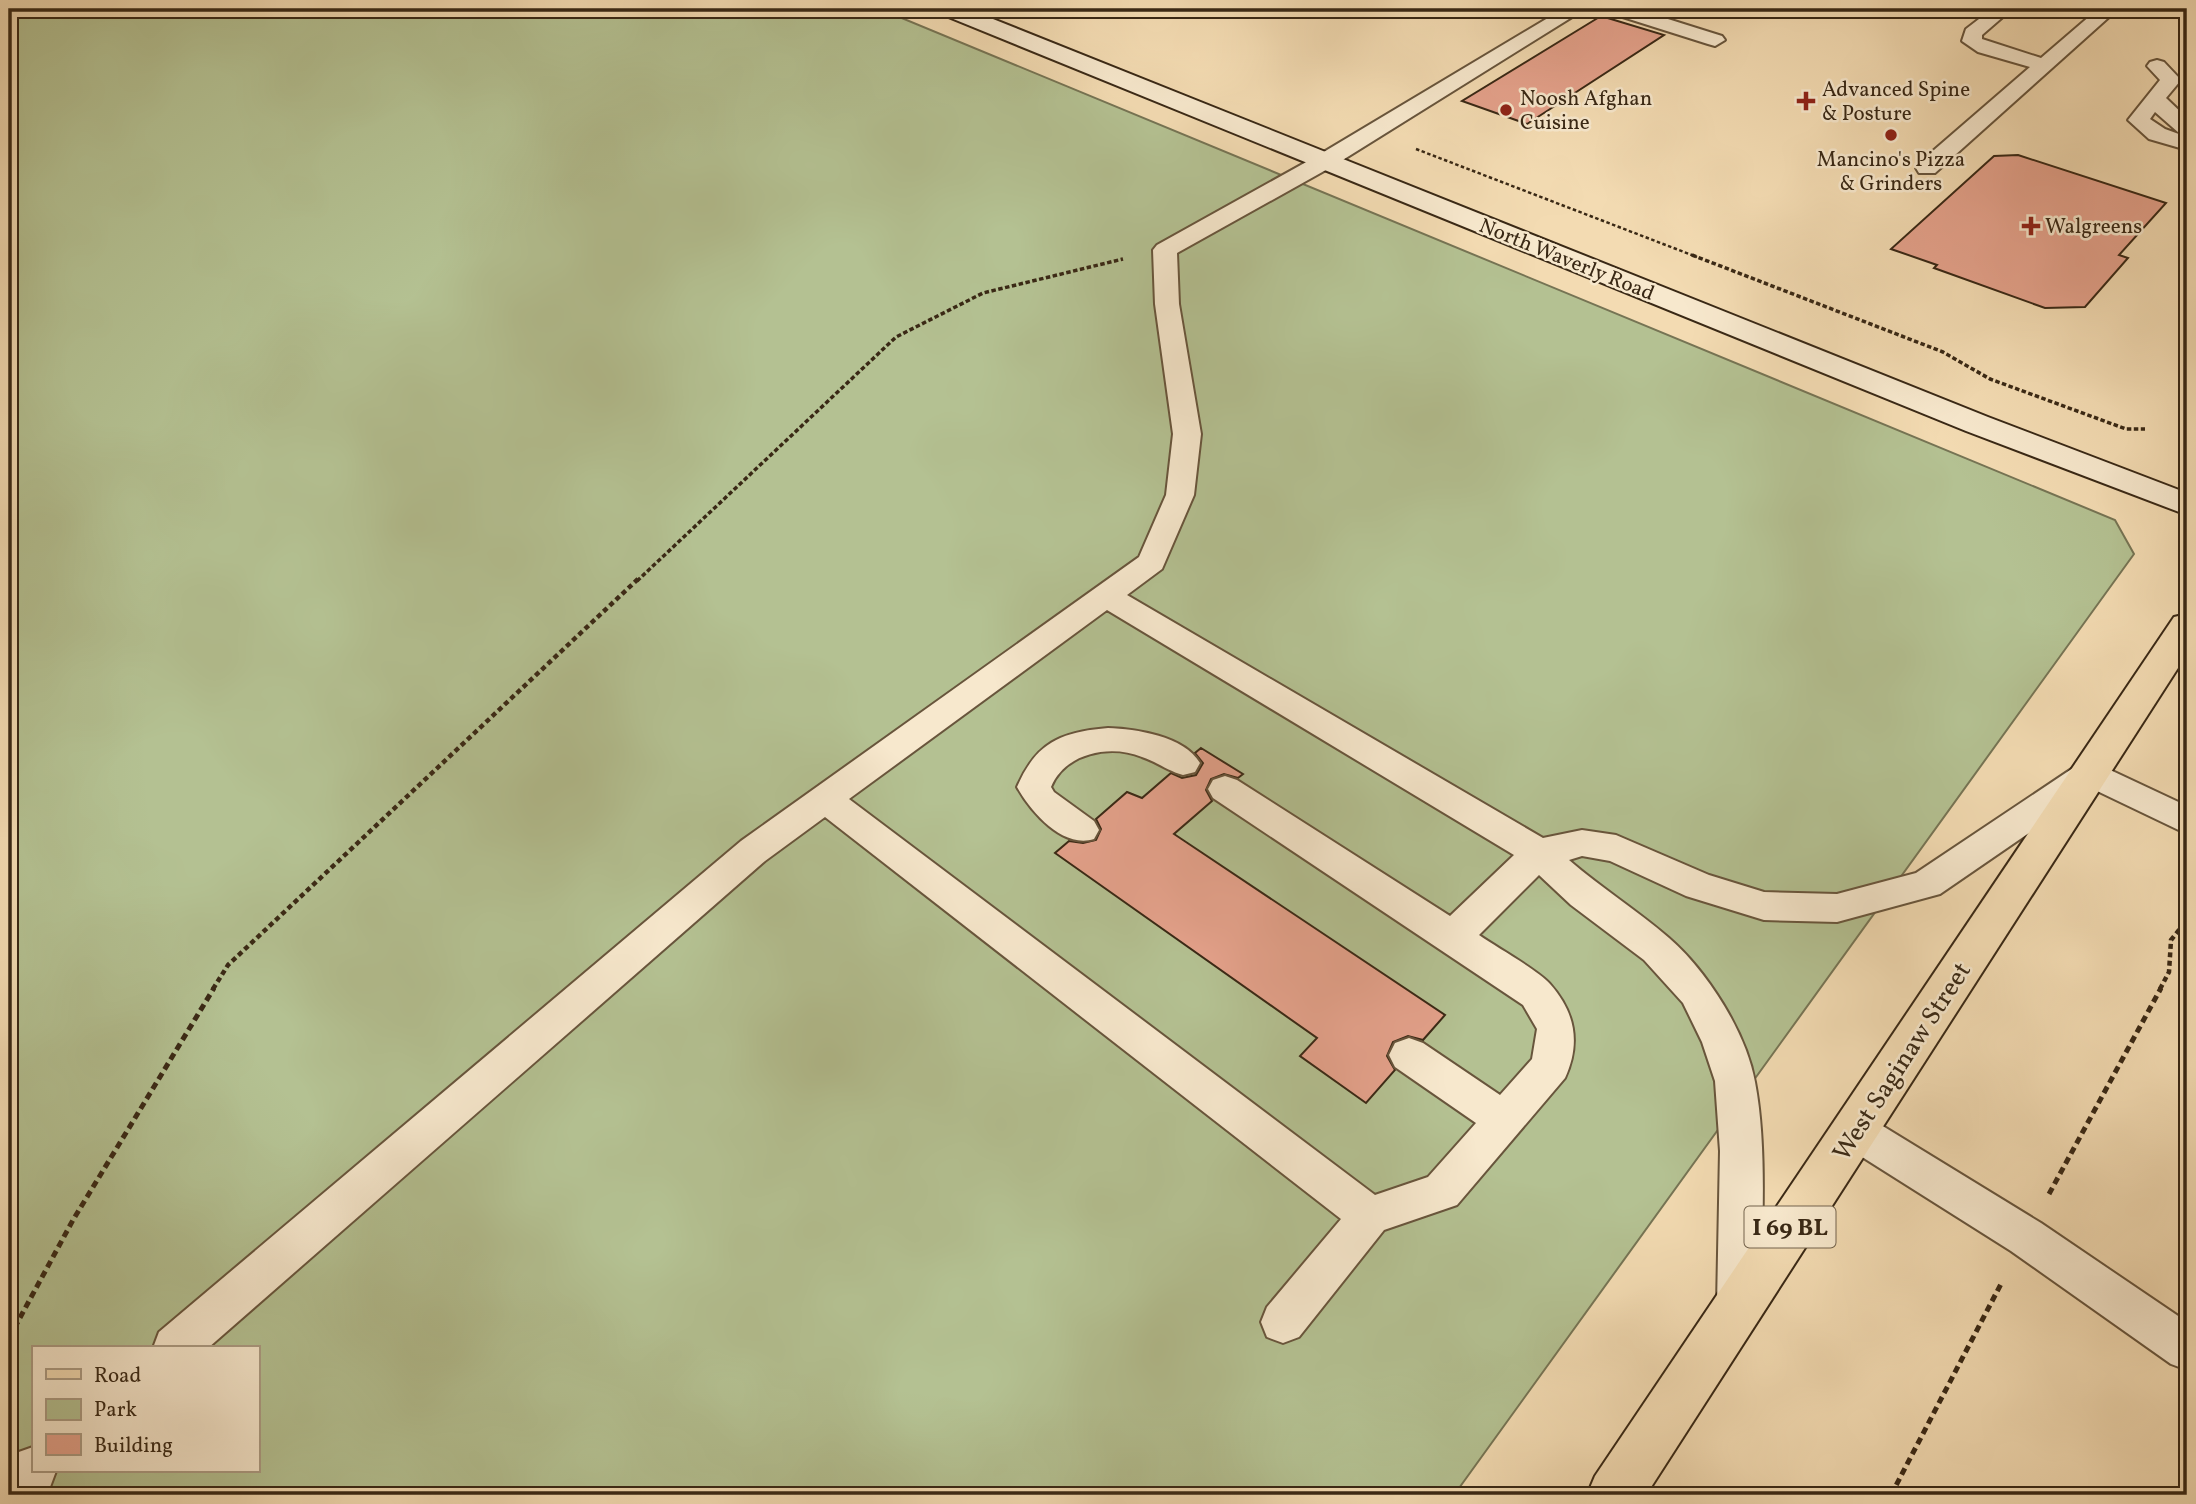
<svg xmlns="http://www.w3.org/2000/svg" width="2196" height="1504" font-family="Vollkorn,serif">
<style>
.green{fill:#b4c192;stroke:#767454;stroke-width:2;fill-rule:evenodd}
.building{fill:#e5a28c;stroke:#392815;stroke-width:2}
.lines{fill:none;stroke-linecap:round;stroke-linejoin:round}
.service-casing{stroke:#68553c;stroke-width:4}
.secondary-casing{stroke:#392815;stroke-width:4}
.primary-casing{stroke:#392815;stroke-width:4}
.path-far3{stroke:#392815;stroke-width:2.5;stroke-dasharray:3.5 2.5;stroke-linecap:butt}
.path-far2{stroke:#392815;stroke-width:3.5;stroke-dasharray:4.5 2.5;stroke-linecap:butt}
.path-far1{stroke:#392815;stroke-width:4.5;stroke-dasharray:5 3.5;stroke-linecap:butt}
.path{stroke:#392815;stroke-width:5;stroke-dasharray:7 4.5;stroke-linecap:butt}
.service{fill:#f7e8cd;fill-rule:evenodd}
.secondary{fill:#f7e8cd;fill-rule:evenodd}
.primary{fill:#f3dbb2;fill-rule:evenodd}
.poi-dot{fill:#8f2418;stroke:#f7e8cd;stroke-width:2.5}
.labels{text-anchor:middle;stroke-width:5;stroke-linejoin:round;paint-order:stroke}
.far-poi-label{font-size:21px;fill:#392815;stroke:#f7e8cd;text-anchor:start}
.far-street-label{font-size:21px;fill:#392815;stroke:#f7e8cd}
.shield{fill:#f7e8cd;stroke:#72624c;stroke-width:2}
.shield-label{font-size:24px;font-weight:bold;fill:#392815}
.street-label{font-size:26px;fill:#392815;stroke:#f7e8cd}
</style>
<rect width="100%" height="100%" fill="#f3dbb2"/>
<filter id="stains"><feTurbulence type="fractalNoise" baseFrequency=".00286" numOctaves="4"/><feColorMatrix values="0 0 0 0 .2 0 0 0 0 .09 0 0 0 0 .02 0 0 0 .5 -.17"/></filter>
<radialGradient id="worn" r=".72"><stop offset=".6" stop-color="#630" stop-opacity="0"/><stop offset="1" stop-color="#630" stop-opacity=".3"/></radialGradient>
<path class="green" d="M9,9h871l1235,511 19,34 -680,941h-1445zM33,1348h224v123h-224z"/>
<g class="building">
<path d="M1601,16l63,19 -137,89 -65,-23z"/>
<path d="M2018,155l148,48 -47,52 9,3 -43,49 -40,1 -111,-40 3,-3 -46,-16 103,-93z"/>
<path d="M1201,748l42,26 -5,4 -14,-4 -13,5 -5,11 6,11 -38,33 271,181 -22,25 -15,-4 -15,6 -6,14 8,14 -29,33 -66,-47 17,-18 -262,-185 14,-12 14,2 13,-3 5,-11 -5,-10 31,-27 15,6 29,-25 11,5 14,-3 7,-12 -8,-10z"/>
</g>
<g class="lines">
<g class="service-casing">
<g id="service">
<path d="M1563,9h22l-252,157 -156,87 2,51 22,130 -7,61 -32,74 -35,26 416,243 39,-8 34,5 93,40 55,17 73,2 79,-21 163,-109 12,-3 96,45v28l-94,-45 -153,105 -103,28 -73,-2 -78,-24 -76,-35 -28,-5 -13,4c32,28 68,50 100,78 38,33 77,94 86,144 13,68 6,153 6,223l-6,15 -16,6 -16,-6 -6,-15 3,-154 -5,-70 -13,-39 -19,-39 -39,-43 -73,-55 -32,-30 -60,60c17,12 59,35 71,49 25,28 31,59 15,94l-108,127 -73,25 -85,107 -16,6 -16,-6 -6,-15 6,-15 74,-88 -516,-402 -60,44 -557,487h-55l6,-16 582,-491 398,-284 27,-62 7,-61 -18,-130 -2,-54 4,-5 160,-89zM1107,610l407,245 -64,61 -213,-136 -12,-4 -12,4 -5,9 5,9 310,207 14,24 -5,30 -32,36 -77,-52 -14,-5 -14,5 -6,12 6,12 81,56 -48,54 -53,18 -526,-396z"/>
<path d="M1608,9h28l86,27 3,4 -10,6 -7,-2 -98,-31z"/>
<path d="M1992,9h20l-30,26v4l59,19 57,-49h20l-183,164h-16l-3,-5 3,-5 111,-96 -52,-15 -16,-11 4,-12z"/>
<path d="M2157,60l7,2 17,18 -15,18 21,20v16l-8,-1 -24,-21 -5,7 15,10 22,8v13l-38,-11 -21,-19 32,-40 -13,-14 3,-4z"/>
<path d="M1108,728c28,1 76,8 92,35l-5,9 -12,3c-15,-4 -26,-13 -41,-18 -32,-13 -77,-4 -91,30l3,5 40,29 5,9 -5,9c-31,10 -63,-27 -77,-52 19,-44 43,-55 91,-59z"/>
<path d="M1854,1112l14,5 173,106 146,99v48l-16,-6 -160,-113 -171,-108 -6,-13 6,-13z"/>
<path d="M33,1447v24h23l-6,16 -10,8h-31v-35l7,-7z"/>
</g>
</g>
<g class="secondary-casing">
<path id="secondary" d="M938,9h30l1020,408 199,76v22l-221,-84 -1025,-417z"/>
</g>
<g class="primary-casing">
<path id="primary" d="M2187,614v40l-541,841h-59l8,-19 579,-859z"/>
</g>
<path class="path-far3" d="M1416,149l281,108"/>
<g class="path-far2">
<path d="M1692,255l251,97 47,27 136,50h19"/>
<path d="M637,581l259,-244 87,-44 140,-34"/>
</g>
<g class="path-far1">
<path d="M213,989l15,-24 410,-386"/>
<path d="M2160,989l9,-17 2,-32 16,-20"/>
</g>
<g class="path">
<path d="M2049,1194l112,-206"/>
<path d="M9,1338l64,-118 141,-232"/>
<path d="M1891,1495l111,-213"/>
</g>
<use href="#service" class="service"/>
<use href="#secondary" class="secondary"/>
<use href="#primary" class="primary"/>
</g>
<g class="poi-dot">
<path d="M1802.5 90.5h7v7h7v7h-7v7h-7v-7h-7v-7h7z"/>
<circle cx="1506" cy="110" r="7"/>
<circle cx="1891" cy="135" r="7"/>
<path d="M2027.5 215.5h7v7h7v7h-7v7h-7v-7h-7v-7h7z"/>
</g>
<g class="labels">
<g class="far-poi-label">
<text x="1822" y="96">Advanced Spine<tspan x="1822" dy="24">&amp; Posture</tspan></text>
<text x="1520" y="105">Noosh Afghan<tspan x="1520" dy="24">Cuisine</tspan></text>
<text x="1891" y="166" text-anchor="middle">Mancino's Pizza<tspan x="1891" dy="24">&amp; Grinders</tspan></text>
<text x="2045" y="233">Walgreens</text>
</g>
<g class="far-street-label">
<text transform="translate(1567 259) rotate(22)" y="7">North Waverly Road</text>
</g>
<rect class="shield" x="1744.5" y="1206.5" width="91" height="41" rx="5"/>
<g class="shield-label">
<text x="1790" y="1235">I 69 BL</text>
</g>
<g class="street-label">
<text transform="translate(1901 1061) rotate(-57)" y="9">West Saginaw Street</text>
</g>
</g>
<rect width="2196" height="1504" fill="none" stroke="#f3dbb2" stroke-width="35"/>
<rect x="10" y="10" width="2175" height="1483" fill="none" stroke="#392815" stroke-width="3.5"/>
<rect x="18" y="18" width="2161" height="1469" fill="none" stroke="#392815" stroke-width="2"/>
<rect x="32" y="1346" width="228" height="126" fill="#f7e8cd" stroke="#ab9b83" stroke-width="2"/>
<rect x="46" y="1369" width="35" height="10" fill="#f3dbb2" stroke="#ab9b83" stroke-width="2"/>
<text x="94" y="1382" font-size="21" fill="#392815">Road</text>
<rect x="46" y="1399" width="35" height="21" fill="#b4c192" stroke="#ab9b83" stroke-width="2"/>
<text x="94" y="1416" font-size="21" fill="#392815">Park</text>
<rect x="46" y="1434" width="35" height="21" fill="#e5a28c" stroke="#ab9b83" stroke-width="2"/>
<text x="94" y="1452" font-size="21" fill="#392815">Building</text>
<rect width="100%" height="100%" filter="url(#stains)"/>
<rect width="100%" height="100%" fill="url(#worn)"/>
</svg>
